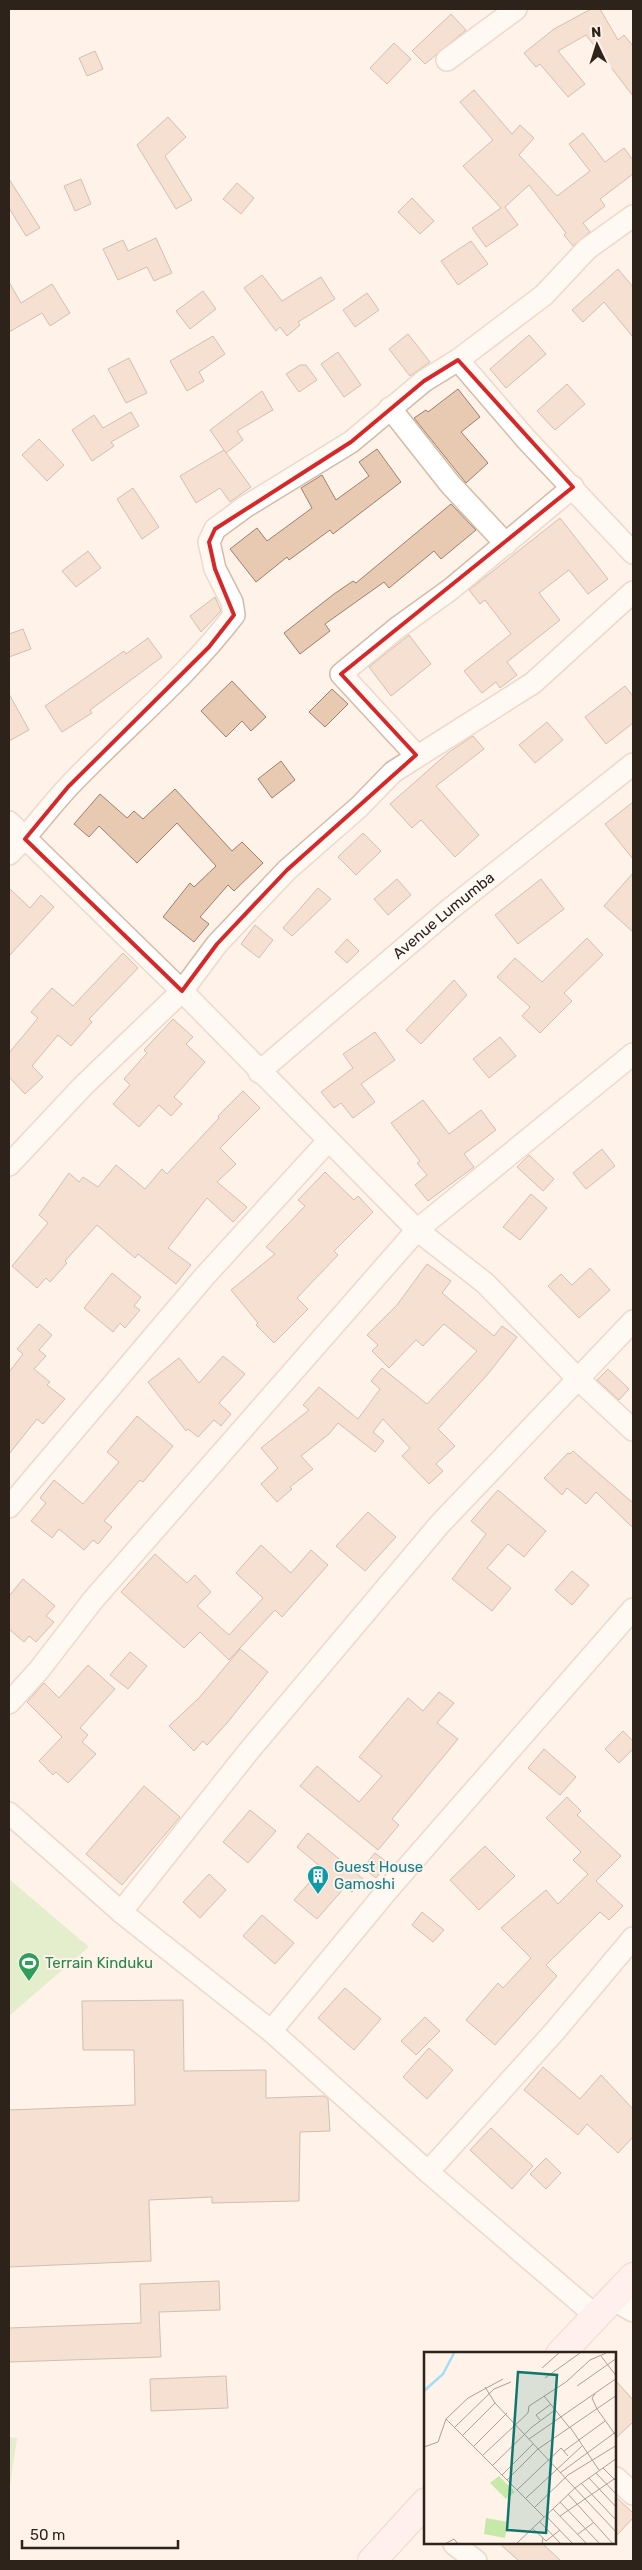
<svg xmlns="http://www.w3.org/2000/svg" width="642" height="2570" font-family="Rubik,sans-serif">
<style>
.green{fill:#c6e9a9}
.building{fill:#e8cab3;stroke:#9c816c}
.lines{fill:none;stroke-linecap:round;stroke-linejoin:round}
.street-casing{stroke:#d8baa4;stroke-width:24}
.secondary-casing{stroke:#d8baa4;stroke-width:30}
.street{stroke:#fff;stroke-width:21}
.secondary{stroke:#ffedf1;stroke-width:28}
.marked{fill:none;stroke:#d62828;stroke-width:4;stroke-linejoin:round}
.labels{text-anchor:middle;stroke-width:4;stroke-linejoin:round;paint-order:stroke}
.street-label{font-size:15px;fill:#2e231a;stroke:#fff2e9}
.culture-label{font-size:15px;fill:#0d838f;stroke:#fff2e9;text-anchor:start}
.leisure-label{font-size:15px;fill:#27864d;stroke:#fff2e9;text-anchor:start}
.inset-river{fill:none;stroke:#a2def5;stroke-width:2.5}
.inset-road{fill:none;stroke:#ab9f96;stroke-width:1}
.view{fill:#0f766e;fill-opacity:0.15;stroke:#0f766e;stroke-width:2.5}
.inset-edge{fill:none;stroke:#2e231a;stroke-width:2.5}
</style>
<rect width="100%" height="100%" fill="#fff2e9"/>
<g class="green">
<path d="M9,1879l80,68 -80,69z"/>
<path d="M9,2437l8,1 -8,55z"/>
</g>
<g class="building">
<path d="M591,9h9l18,31 6,-5 9,11v50l-47,-61 -28,16 27,33 -17,13 -28,-33 -4,3 -12,-14 30,-24z"/>
<path d="M451,14l15,16 -41,34 -13,-13z"/>
<path d="M394,43l17,16 -24,25 -17,-16z"/>
<path d="M95,51l8,18 -16,7 -8,-18z"/>
<path d="M474,90l38,44 8,-9 14,13 -15,17 38,41 33,-25 -21,-27 14,-11 22,29 19,-14 9,12v14l-33,25 5,7 -22,17 7,9 -17,14 -9,-11 2,-2 -37,-48 -24,22 13,18 -32,22 -14,-19 29,-20 -38,-42 30,-26 -33,-38z"/>
<path d="M168,117l18,20 -21,19 27,44 -16,9 -39,-64z"/>
<path d="M9,179l31,49 -14,8 -17,-28z"/>
<path d="M81,179l10,25 -16,7 -11,-25z"/>
<path d="M237,183l17,15 -13,16 -18,-15z"/>
<path d="M412,198l22,23 -14,13 -22,-22z"/>
<path d="M156,238l16,35 -18,8 -7,-14 -29,13 -15,-31 20,-9 5,11z"/>
<path d="M471,241l17,23 -30,21 -17,-24z"/>
<path d="M618,269l15,18v50l-29,-35 -21,20 -11,-12z"/>
<path d="M262,275l20,26 39,-24 14,22 -37,23 2,3 -13,11 -7,-9 -4,4 -32,-43z"/>
<path d="M9,282l12,21 31,-19 18,29 -20,13 -8,-13 -33,19z"/>
<path d="M203,291l13,18 -26,20 -14,-18z"/>
<path d="M367,293l12,17 -24,17 -12,-17z"/>
<path d="M408,334l22,28 -20,14 -21,-27z"/>
<path d="M529,335l17,19 -40,34 -16,-19z"/>
<path d="M213,336l12,18 -26,18 5,9 -17,10 -17,-30z"/>
<path d="M338,352l23,33 -17,12 -23,-33z"/>
<path d="M129,358l18,35 -21,10 -18,-34z"/>
<path d="M300,365h6l11,15 -18,12 -13,-18z"/>
<path d="M567,384l18,20 -30,26 -18,-19z"/>
<path d="M458,389l22,28 -19,15 27,31 -22,20 -52,-65 12,-8 2,2z"/>
<path d="M262,391l11,19 -36,21 6,9 -17,13 -16,-23z"/>
<path d="M131,412l8,14 -28,16 3,4 -22,15 -20,-31 22,-15 9,13z"/>
<path d="M39,439l25,26 -17,16 -25,-26z"/>
<path d="M377,449l24,33 -68,52 -3,-4 -41,30 -2,-3 -31,25 -26,-33 27,-21 10,13 45,-33 -11,-20 21,-13 14,25 33,-24 -10,-14z"/>
<path d="M224,450l27,37 -21,15 -10,-14 -24,15 -16,-27z"/>
<path d="M133,488l26,39 -17,12 -25,-40z"/>
<path d="M451,504l25,26 -35,29 -7,-8 -45,37 -5,-6 -59,42 5,7 -30,23 -16,-21 50,-39 19,-13 3,2z"/>
<path d="M560,518l48,61 -20,15 -19,-24 -30,23 21,27 -53,42 10,13 -17,13 -4,-6 -14,11 -18,-22 47,-37 -26,-34 -5,4 -11,-14z"/>
<path d="M88,551l13,17 -25,19 -14,-16z"/>
<path d="M215,597l6,14 -20,21 -11,-16z"/>
<path d="M23,629l8,20 -22,8v-23z"/>
<path d="M409,635l22,29 -40,32 -22,-29z"/>
<path d="M148,638l14,19 -72,53 2,3 -30,19 -17,-26 79,-55 2,3z"/>
<path d="M232,681l34,36 -15,14 -9,-10 -16,16 -25,-26z"/>
<path d="M625,686l8,10v27l-27,21 -21,-27z"/>
<path d="M332,689l16,15 -23,23 -16,-15z"/>
<path d="M9,694l20,36 -20,11z"/>
<path d="M547,722l16,18 -28,23 -16,-18z"/>
<path d="M473,736l11,13 -48,37 43,49 -24,22 -34,-37 -9,8 -22,-24 59,-52z"/>
<path d="M281,761l14,19 -23,18 -14,-19z"/>
<path d="M175,789l57,62 10,-9 21,21 -29,28 -6,-6 -28,32 9,7 -15,18 -31,-25 27,-34 4,4 22,-21 -39,-43 -40,40 -38,-37 -10,11 -15,-13 26,-30 27,24 7,-7 9,8z"/>
<path d="M633,802v57l-28,-35z"/>
<path d="M363,833l18,18 -25,24 -18,-18z"/>
<path d="M633,873v59l-29,-26z"/>
<path d="M397,879l14,16 -23,20 -14,-16z"/>
<path d="M541,879l23,30 -46,35 -23,-29z"/>
<path d="M9,888l21,20 11,-13 13,12 -45,49z"/>
<path d="M318,888l13,11 -39,37 -9,-8z"/>
<path d="M255,925l18,15 -14,18 -18,-14z"/>
<path d="M587,938l16,17 -39,38 8,8 -32,32 -18,-17 8,-9 -33,-30 18,-19 27,24z"/>
<path d="M347,939l12,12 -12,12 -12,-11z"/>
<path d="M123,953l15,15 -49,51 3,3 -21,24 -13,-11 -26,31 11,11 -18,17 -16,-17v-24l29,-35 -7,-6 21,-24 21,18z"/>
<path d="M454,980l13,15 -46,49 -15,-14z"/>
<path d="M173,1019l20,18 -7,7 19,18 -31,35 8,7 -11,12 -12,-11 -20,22 -26,-23 17,-19 -6,-6 23,-26 -3,-3z"/>
<path d="M375,1032l20,28 -34,24 14,18 -22,16 -12,-15 -7,5 -13,-16 32,-24 -10,-14z"/>
<path d="M500,1037l16,19 -27,22 -16,-19z"/>
<path d="M243,1091l17,17 -40,40 16,16 -19,18 30,25 -14,15 -26,-24 -39,50 23,17 -15,19 -38,-30 -3,4 -38,-33 -32,36 2,2 -17,19 -4,-4 -9,10 -25,-22 36,-43 -9,-8 30,-42 10,9 4,-5 15,10 18,-22 29,24 17,-20 5,5 52,-56 -1,-2z"/>
<path d="M423,1100l26,34 32,-24 15,20 -32,24 10,13 -46,34 -13,-16 12,-10 -10,-12 3,-2 -29,-38z"/>
<path d="M602,1149l13,17 -29,23 -13,-16z"/>
<path d="M529,1155l25,24 -11,12 -26,-24z"/>
<path d="M325,1172l29,28 4,-4 15,16 -39,39 4,4 -41,43 11,11 -34,34 -18,-18 2,-2 -27,-33 44,-36 -9,-7 39,-41 -7,-6z"/>
<path d="M531,1194l16,14 -27,32 -17,-13z"/>
<path d="M427,1264l24,17 -9,12 52,43 8,-10 15,11 -29,37 -50,55 17,17 -19,18 7,7 -14,13 -27,-28 8,-8 -27,-29 -10,13 11,9 -9,11 -37,-29 -9,11 -28,22 12,13 -23,18 2,2 -15,13 -16,-18 17,-16 -17,-20 48,-38 -6,-5 16,-18 39,32 22,-30 -9,-8 11,-13 45,36 50,-53 -33,-27 -21,22 -7,-6 -27,28 -17,-17 6,-6 -11,-10 30,-30z"/>
<path d="M590,1268l20,22 -31,28 -31,-32 13,-12 11,11z"/>
<path d="M112,1273l29,24 -7,9 6,4 -15,18 -5,-5 -7,9 -29,-24z"/>
<path d="M39,1324l13,11 -13,15 7,6 -12,13 16,13 -3,3 18,14 -22,25 -6,-5 -28,35v-82l14,-18 -6,-5z"/>
<path d="M223,1356l22,18 -26,29 12,11 -10,12 -7,-6 -16,17 -10,-8 -2,2 -38,-49 31,-24 20,25z"/>
<path d="M608,1369l21,20 -10,11 -22,-20z"/>
<path d="M137,1416l36,30 -30,36 -3,-2 -36,41 8,6 -14,17 -5,-4 -9,10 -25,-21 -7,9 -21,-17 15,-18 -6,-5 14,-18 29,24 36,-42 -12,-10z"/>
<path d="M573,1451l60,52v25l-37,-36 -10,12 -19,-16 -5,7 -18,-17 24,-25 2,1z"/>
<path d="M498,1490l48,41 -22,26 -16,-13 -21,24 24,20 -19,23 -40,-32 34,-45 -15,-13z"/>
<path d="M368,1512l28,25 -31,34 -29,-25z"/>
<path d="M261,1545l30,28 20,-23 17,15 -46,52 -7,-7 -46,50 -29,-28 -16,16 -63,-56 34,-38 32,29 8,-8 16,17 -14,14 32,29 34,-37 -27,-25z"/>
<path d="M572,1571l17,14 -17,20 -17,-15z"/>
<path d="M23,1579l32,27 -9,10 8,6 -18,20 -7,-6 -5,6 -15,-13v-33z"/>
<path d="M240,1649l28,23 -41,51 -20,22 -4,-4 -9,10 -25,-25 30,-28z"/>
<path d="M130,1652l17,14 -19,23 -18,-14z"/>
<path d="M88,1665l27,24 -35,39 8,7 -6,7 14,12 -28,29 -12,-11 -3,3 -14,-14 23,-24 -35,-35 17,-19 15,15z"/>
<path d="M439,1692l15,11 -17,20 21,16 -66,80 7,6 -21,25 -78,-64 17,-20 42,36 23,-26 -23,-19 49,-59 15,13z"/>
<path d="M623,1731l10,10v8l-14,14 -14,-14z"/>
<path d="M544,1749l32,28 -16,18 -32,-27z"/>
<path d="M144,1786l36,31 -58,68 -36,-31z"/>
<path d="M567,1797l14,14 -4,4 44,41 -25,25 27,25 -14,14 -9,-8 -54,53 11,11 -62,69 -29,-25 32,-37 5,5 28,-30 -30,-30 45,-38 12,14 30,-30 -15,-14 8,-8 -35,-34z"/>
<path d="M250,1810l26,21 -28,32 -25,-21z"/>
<path d="M308,1833l55,46 -11,13 -7,-5 -28,32 -23,-19 28,-32 -25,-21z"/>
<path d="M485,1846l30,30 -36,34 -29,-30z"/>
<path d="M375,1853l13,10 -12,15 -13,-10z"/>
<path d="M209,1874l17,16 -26,28 -17,-16z"/>
<path d="M422,1912l22,18 -11,12 -21,-17z"/>
<path d="M262,1915l32,28 -19,21 -32,-28z"/>
<path d="M345,1988l36,31 -27,31 -36,-32z"/>
<path d="M183,2000l1,71 82,-1v28l58,-2 4,3 2,32 -30,1 -1,69 -87,2v-6l-63,3 2,61 -142,6v-157l126,-5 -1,-55h-51l-1,-49z"/>
<path d="M425,2017l15,14 -24,24 -15,-14z"/>
<path d="M429,2048l24,22 -26,29 -24,-22z"/>
<path d="M543,2067l37,32 21,-24 32,34v28l-15,16 -31,-29 -9,11 -54,-45z"/>
<path d="M491,2128l42,38 -21,23 -42,-39z"/>
<path d="M546,2158l15,15 -15,16 -16,-15z"/>
<path d="M219,2281l1,29 -61,2 2,45 -152,5v-34l132,-5 -1,-39z"/>
<path d="M226,2376l2,32 -77,3 -1,-32z"/>
<path d="M616,2381l17,19v22l-17,16z"/>
<path d="M616,2497l17,16v5l-17,18z"/>
<path d="M500,2544h43l18,17h-42z"/>
</g>
<g class="lines">
<g class="street-casing">
<g id="street">
<path d="M447,60l69,-51"/>
<path d="M458,360l68,79 107,114"/>
<path d="M390,408l60,76 56,60"/>
<path d="M416,755l-75,-81 56,-46 54,-39 122,-102"/>
<path d="M9,822l173,169 235,239 68,53 92,95 56,52"/>
<path d="M9,854c22,-21 39,-46 61,-69 54,-57 116,-107 164,-170l-2,-13 -17,-33 -6,-27 6,-13 30,-22 106,-65 73,-61 34,-21 86,-65 43,-46 46,-33"/>
<path id="s1" d="M259,1072l191,-163 183,-145"/>
<path d="M9,1165l74,-79 99,-95 35,-47 70,-74 72,-63 34,-35 140,-89 100,-91"/>
<path d="M9,1507l195,-230 124,-136"/>
<path d="M9,1703l30,-33 54,-70 324,-370 216,-176"/>
<path d="M9,1813l112,99 150,119 157,141 168,144"/>
<path d="M121,1912l127,-160 191,-227 194,-204"/>
<path d="M271,2031l120,-145 242,-277"/>
<path d="M428,2172l127,-141 78,-93"/>
<path d="M612,2299l21,12"/>
<path d="M616,2478l17,16"/>
<path d="M454,2544l22,17"/>
</g>
</g>
<g class="secondary-casing">
<g id="secondary">
<path d="M560,2354l73,-77"/>
<path d="M372,2561l54,-59"/>
</g>
</g>
<use href="#street" class="street"/>
<use href="#secondary" class="secondary"/>
</g>
<path d="M0 0H642V2570H0ZM458,360l115,127 -232,187 75,81 -129,115 -70,74 -35,47 -157,-152 43,-52 141,-140 25,-32 -19,-46 -6,-27 6,-13 136,-87 73,-61z" fill="#fff2e9" fill-opacity=".55" fill-rule="evenodd"/>
<path class="marked" d="M458,360l115,127 -232,187 75,81 -129,115 -70,74 -35,47 -157,-152 43,-52 141,-140 25,-32 -19,-46 -6,-27 6,-13 136,-87 73,-61z"/>
<defs>
<g id="building-pin" transform="scale(1.125)"><path d="M0 17L-7.5 6A9.5 9.5 0 1 1 7.5 6Z" fill="#0f9aa8" stroke="#fff2e9"/><path d="M-4-6H4V6H1V3H-1V6H-4ZM-2.5-4.3h1.7v1.8h-1.7ZM.8-4.3h1.7v1.8H.8ZM-2.5-1h1.7V.8h-1.7ZM.8-1h1.7V.8H.8Z" fill="#fff"/></g>
<g id="stadium-pin" transform="scale(1.125)"><path d="M0 17L-7.5 6A9.5 9.5 0 1 1 7.5 6Z" fill="#2e9e5b" stroke="#fff2e9"/><path d="M0-5a6.5 5 0 1 0 0 10a6.5 5 0 1 0 0-10ZM-3.5-1.8h7v3.6h-7Z" fill="#fff"/></g>
</defs>
<g fill-rule="evenodd">
<use href="#building-pin" x="318" y="1876"/>
<use href="#stadium-pin" x="29" y="1963"/>
</g>
<g class="labels">
<g class="street-label">
<text dy="5" stroke="none"><textPath href="#s1" startOffset="242">Avenue Lumumba</textPath></text>
</g>
<g class="culture-label">
<text x="334" y="1872">Guest House<tspan x="334" dy="17">Gamoshi</tspan></text>
</g>
<g class="leisure-label">
<text x="45" y="1968">Terrain Kinduku</text>
</g>
</g>
<g transform="translate(424 2352)">
<rect width="192" height="192" fill="#fff2e9"/>
<path d="M75,124l16,16 -9,7 -16,-16zM62,166l22,4 -3,16 -21,-4z" fill="#c6e9a9"/>
<path class="inset-river" d="M0,39l19,-17 11,-21"/>
<path class="inset-road" d="M177,4l16,21M118,16l17,-15M121,26l35,-25M153,34l40,-28M61,35l10,16 122,130M171,42l-3,4 5,11 20,28M120,44l25,31M22,67l98,98M116,68l-4,-5 15,-11M31,75l39,-38 17,-7M146,75l29,43M39,83l32,-32M105,87l88,-61M50,94l33,-33M0,95l14,-5 8,-23 22,-21 35,-19M140,99l41,-30M59,103l45,-42 1,-7 37,-24 24,-22 16,-7M69,113l39,-38 23,-17M179,116l14,14M136,121l57,-42M172,121l21,22M78,123l31,-31M165,126l28,30M83,128l31,-31 79,-54M157,131l36,38M93,138l44,-42 7,8M144,142l45,50M102,146l56,-52M136,150l40,42M111,155l33,-32 49,-30M129,157l34,35M122,164l27,28M136,164l57,-39M116,170l21,22M108,176l11,10 -1,6M154,182l15,-11M119,186l3,3 14,-11M21,192l9,-5 4,5M92,192l59,-56 42,-30"/>
<path class="view" d="M94,20l39,3 -11,158 -39,-3z"/>
<rect width="192" height="192" class="inset-edge"/>
</g>
<rect width="642" height="2570" fill="none" stroke="#2e231a" stroke-width="20"/>
<g transform="translate(597 45) rotate(356)" stroke="#fff2e9" stroke-width="4" paint-order="stroke">
<path d="M0-4L9 19L0 12L-9 19Z" fill="#2e231a"/>
<text y="-8" font-size="14" font-weight="bold" text-anchor="middle" fill="#2e231a">N</text>
</g>
<path d="M22 2540v8h156v-8" fill="none" stroke="#2e231a" stroke-width="2.5"/>
<text x="30" y="2540" font-size="15" fill="#2e231a" stroke="#fff2e9" stroke-width="4" paint-order="stroke">50 m</text>
</svg>
